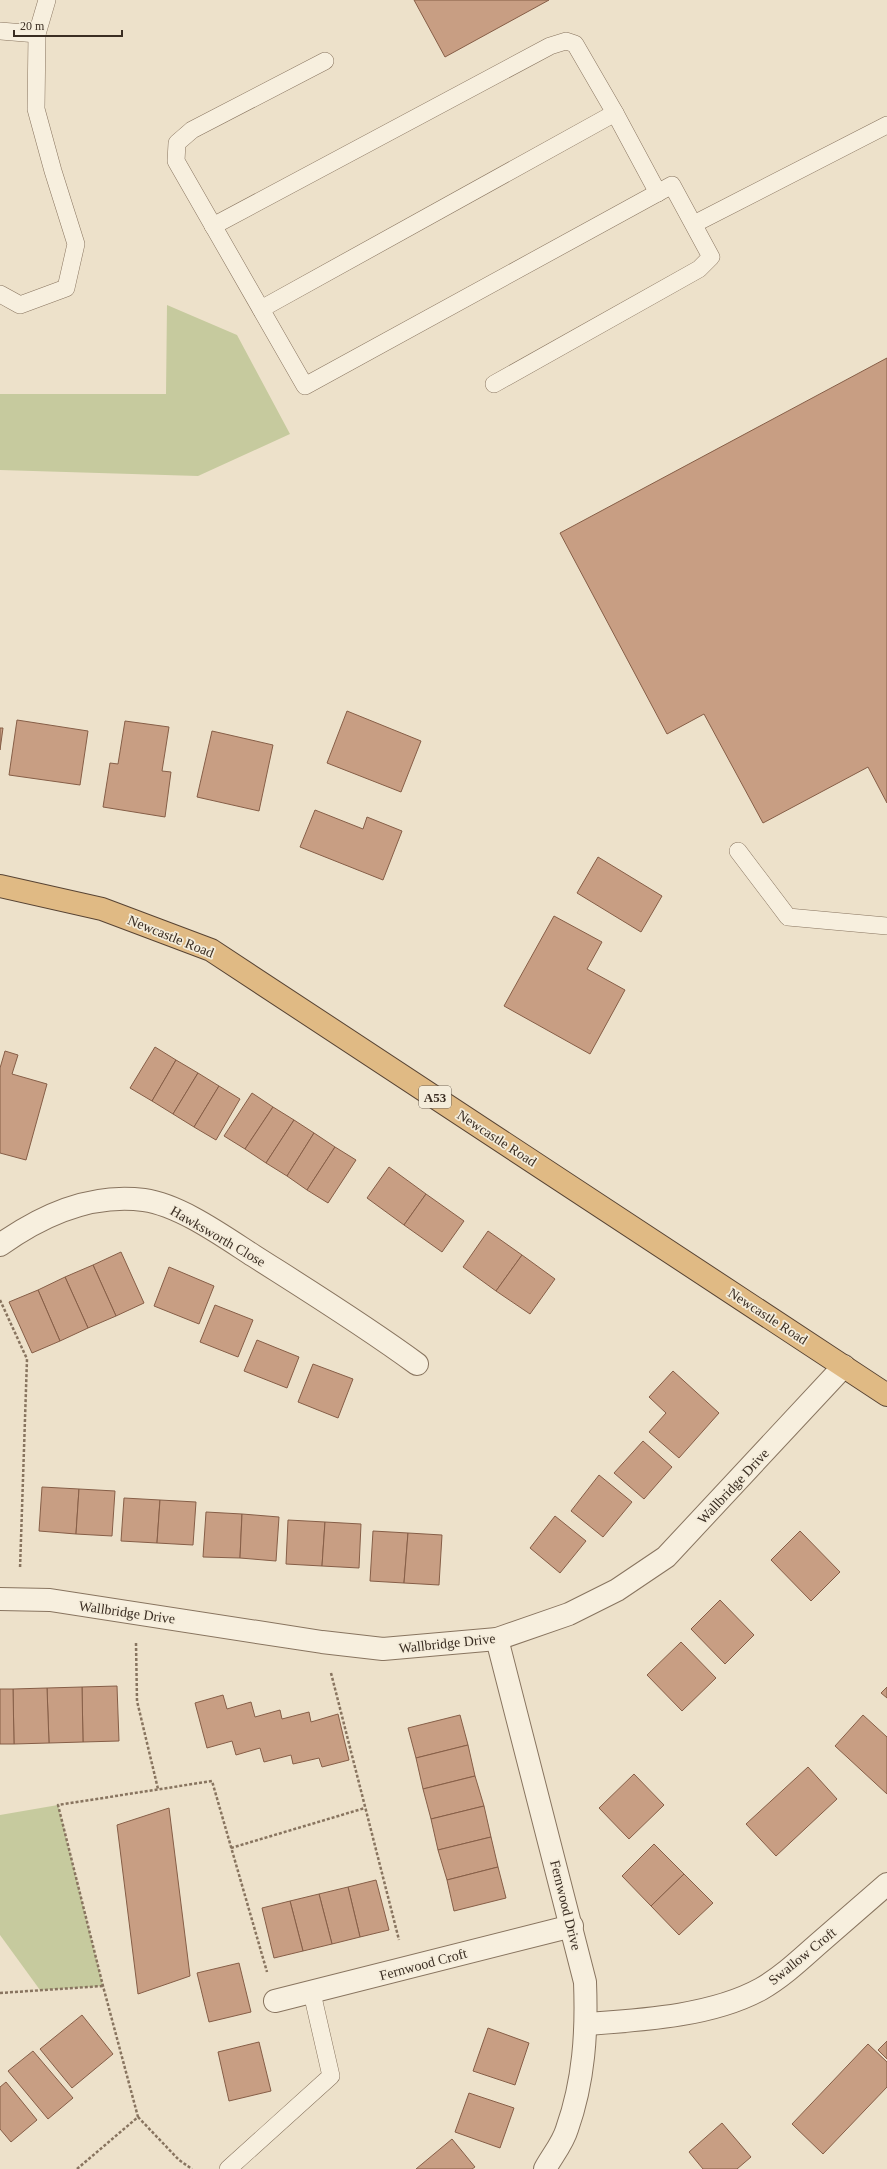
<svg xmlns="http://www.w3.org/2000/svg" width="887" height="2169" font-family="Georgia,serif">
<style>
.green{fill:#c6ca9e}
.building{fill:#c89e83;stroke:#865e47}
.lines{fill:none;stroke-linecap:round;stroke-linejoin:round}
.service-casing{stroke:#88745f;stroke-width:18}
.minor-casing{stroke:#88745f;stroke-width:24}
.tertiary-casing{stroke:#88745f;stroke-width:24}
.trunk-casing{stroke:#574333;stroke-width:24}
.path{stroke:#88745f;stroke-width:2.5;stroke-dasharray:3 2;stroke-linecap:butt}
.service{stroke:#f7efde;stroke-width:17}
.minor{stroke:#f7efde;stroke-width:22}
.tertiary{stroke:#f7efde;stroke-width:22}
.trunk{stroke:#e0ba84;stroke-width:22}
.labels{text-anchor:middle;stroke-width:3.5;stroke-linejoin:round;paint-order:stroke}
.shield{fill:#f4ecda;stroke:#726659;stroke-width:1}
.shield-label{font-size:13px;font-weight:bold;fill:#3a2d22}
.street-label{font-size:14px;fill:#3a2d22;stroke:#f4ecda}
</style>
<rect width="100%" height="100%" fill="#ede1ca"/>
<g class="green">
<path d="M167,305l70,30 53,99 -92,42 -198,-6v-76h166z"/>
<path d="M58,1805l45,181 -63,4 -40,-55v-120z"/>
</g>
<g class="building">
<path d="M414,0h135l-104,57z"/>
<path d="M887,358v445l-19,-36 -105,56 -59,-109 -37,20 -107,-201z"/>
<path d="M347,711l74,30 -20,51 -74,-29z"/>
<path d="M17,720l71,11 -8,54 -71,-10z"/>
<path d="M125,721l44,6 -7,44 9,1 -6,45 -62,-10 7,-44 8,1z"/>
<path d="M0,728h3l-3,22z"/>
<path d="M212,731l61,14 -14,66 -62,-14z"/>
<path d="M315,810l48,19 4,-12 35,14 -19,49 -83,-33z"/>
<path d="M598,857l64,39 -21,36 -64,-39z"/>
<path d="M554,916l48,26 -15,27 38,21 -35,64 -86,-48z"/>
<path d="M155,1047l21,13 -24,41 -22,-13z"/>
<path d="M5,1051l13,4 -6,19 35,10 -21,76 -26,-7v-85z"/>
<path d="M176,1060l22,13 -25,41 -21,-13z"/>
<path d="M198,1073l21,13 -25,41 -21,-13z"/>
<path d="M219,1086l21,13 -24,41 -22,-13z"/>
<path d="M252,1093l21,14 -28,42 -21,-13z"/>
<path d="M273,1107l21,13 -28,43 -21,-14z"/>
<path d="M294,1120l20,13 -27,43 -21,-13z"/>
<path d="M314,1133l21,14 -28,43 -20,-14z"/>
<path d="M335,1147l21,13 -28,43 -21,-13z"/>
<path d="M389,1167l37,27 -22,31 -37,-27z"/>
<path d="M426,1194l38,27 -22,31 -38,-27z"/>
<path d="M488,1231l34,24 -26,36 -33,-24z"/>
<path d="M121,1252l23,51 -28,13 -23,-51z"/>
<path d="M522,1255l33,24 -25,35 -34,-23z"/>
<path d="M93,1265l23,51 -28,12 -23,-51z"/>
<path d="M169,1267l45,19 -15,38 -45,-18z"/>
<path d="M65,1277l23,51 -28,13 -22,-51z"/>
<path d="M38,1290l22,51 -28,12 -23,-51z"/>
<path d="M215,1305l38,15 -15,37 -38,-15z"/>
<path d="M257,1340l42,17 -12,31 -43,-17z"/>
<path d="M313,1364l40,15 -15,39 -40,-16z"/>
<path d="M673,1371l46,42 -40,45 -30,-26 17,-19 -17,-16z"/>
<path d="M643,1441l29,26 -28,32 -30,-26z"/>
<path d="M599,1475l33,27 -29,35 -32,-26z"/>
<path d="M42,1487l37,2 -3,45 -37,-3z"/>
<path d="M79,1489l36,2 -3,45 -36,-2z"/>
<path d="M124,1498l36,2 -3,43 -36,-2z"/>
<path d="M160,1500l36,2 -3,43 -36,-2z"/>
<path d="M206,1512l36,2 -2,44 -37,-1z"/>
<path d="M242,1514l37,3 -3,44 -36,-3z"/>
<path d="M555,1516l31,25 -26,32 -30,-25z"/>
<path d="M288,1520l37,2 -3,44 -36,-2z"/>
<path d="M325,1522l36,2 -2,44 -37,-2z"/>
<path d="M373,1531l35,2 -4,50 -34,-2z"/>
<path d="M800,1531l40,41 -29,29 -40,-41z"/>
<path d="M408,1533l34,2 -3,50 -35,-2z"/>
<path d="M720,1600l34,35 -29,29 -34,-35z"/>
<path d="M681,1642l35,36 -34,33 -35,-36z"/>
<path d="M117,1686l2,55 -36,1 -1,-55z"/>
<path d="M82,1687l1,55 -34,1 -2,-55z"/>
<path d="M887,1687v11l-6,-5z"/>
<path d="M47,1688l2,55 -35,1 -1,-55z"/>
<path d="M0,1689h13l1,55h-14z"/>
<path d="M223,1695l4,14 24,-7 4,15 25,-7 2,9 27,-7 2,10 27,-8 11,46 -27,7 -3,-9 -26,6 -2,-9 -27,7 -4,-14 -24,7 -4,-14 -25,7 -12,-45z"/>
<path d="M460,1715l8,30 -52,13 -8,-30z"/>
<path d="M863,1715l24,22v57l-52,-48z"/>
<path d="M468,1745l7,31 -52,13 -7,-31z"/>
<path d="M808,1767l29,32 -61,57 -30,-32z"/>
<path d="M634,1774l30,31 -35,34 -30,-31z"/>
<path d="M475,1776l9,30 -53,13 -8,-30z"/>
<path d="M484,1806l7,31 -53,13 -7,-31z"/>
<path d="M169,1808l21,168 -52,18 -21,-169z"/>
<path d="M491,1837l7,30 -51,13 -9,-30z"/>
<path d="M654,1844l30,30 -33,32 -29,-30z"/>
<path d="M498,1867l8,31 -52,13 -7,-31z"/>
<path d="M684,1874l29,29 -34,32 -28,-29z"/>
<path d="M376,1880l13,50 -29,7 -12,-50z"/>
<path d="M348,1887l12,50 -28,7 -13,-50z"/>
<path d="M319,1894l13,50 -29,7 -13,-50z"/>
<path d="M290,1901l13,50 -29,7 -12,-50z"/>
<path d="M239,1963l12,49 -42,10 -12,-49z"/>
<path d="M82,2015l31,39 -41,34 -32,-39z"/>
<path d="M488,2028l41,15 -14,42 -42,-14z"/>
<path d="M887,2041v18l-9,-9z"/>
<path d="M259,2042l12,49 -42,10 -11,-49z"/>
<path d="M868,2044l19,18v25l-64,67 -31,-30z"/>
<path d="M33,2051l40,47 -25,21 -40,-48z"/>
<path d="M6,2082l31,38 -26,22 -11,-13v-42z"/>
<path d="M469,2093l45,15 -14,40 -45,-16z"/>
<path d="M722,2123l29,34 -14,12h-34l-14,-17z"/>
<path d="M452,2139l23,28 -3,2h-56z"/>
</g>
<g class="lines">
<g class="service-casing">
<g id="service">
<path d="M0,31l37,3"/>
<path d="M325,61l-133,69 -15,13 -1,18 129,225 367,-201 39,72 -12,12 -205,115"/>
<path d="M694,224l193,-99"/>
<path d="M213,226l337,-180 16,-5 9,3 40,69"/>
<path d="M0,294l20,11 46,-17 10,-44 -23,-73 -17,-62 1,-75 10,-34"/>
<path d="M261,309l354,-196 43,80"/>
<path d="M738,851l50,66 99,9"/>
<path d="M228,2169l103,-93 -19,-83"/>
</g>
</g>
<g class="minor-casing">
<g id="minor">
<path d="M0,1245c42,-30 91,-52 144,-45 36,5 79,36 110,56 55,35 110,69 163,108"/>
<path d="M497,1639l88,343c2,50 -1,99 -18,147 -4,14 -15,27 -22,40"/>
<path d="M275,2001l297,-75"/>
<path d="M587,2024c55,-4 125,-8 174,-35 21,-12 39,-29 57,-45 23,-20 46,-40 69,-60"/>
</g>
</g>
<g class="tertiary-casing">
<path id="tertiary" d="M0,1599l50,1 272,42 61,7 114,-10 72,-25 48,-24 49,-33 178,-191"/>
</g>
<g class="trunk-casing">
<path id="trunk" d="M0,886l102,23 109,41 676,445"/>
</g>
<g class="path">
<path d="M0,1300l27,59 -7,210"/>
<path d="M136,1643l1,58 21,88"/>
<path d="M331,1673l68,267"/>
<path d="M231,1848l134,-40"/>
<path d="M0,1993l103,-7"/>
<path d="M138,2117l41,43 13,9"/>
<path d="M77,2169l61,-52 -35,-131 -45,-181 154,-24 55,191"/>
</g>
<use href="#service" class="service"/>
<use href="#minor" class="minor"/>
<use href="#tertiary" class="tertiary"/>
<use href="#trunk" class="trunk"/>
</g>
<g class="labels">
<rect class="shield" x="419" y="1086" width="32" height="22" rx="3"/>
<g class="shield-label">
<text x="435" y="1102">A53</text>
</g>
<g class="street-label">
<text transform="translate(171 936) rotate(22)" y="5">Newcastle Road</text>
<text transform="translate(497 1138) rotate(33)" y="5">Newcastle Road</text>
<text transform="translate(218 1236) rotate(30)" y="5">Hawksworth Close</text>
<text transform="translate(768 1316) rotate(33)" y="5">Newcastle Road</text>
<text transform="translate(733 1486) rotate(-47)" y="5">Wallbridge Drive</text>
<text transform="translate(127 1612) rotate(8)" y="5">Wallbridge Drive</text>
<text transform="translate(447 1643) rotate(-6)" y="5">Wallbridge Drive</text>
<text transform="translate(566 1905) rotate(76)" y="5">Fernwood Drive</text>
<text transform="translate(802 1956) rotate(-39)" y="5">Swallow Croft</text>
<text transform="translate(423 1964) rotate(-15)" y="5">Fernwood Croft</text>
</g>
</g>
<path d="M14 30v6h108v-6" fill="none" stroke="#3a2d22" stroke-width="2"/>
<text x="20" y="30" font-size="12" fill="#3a2d22" stroke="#f4ecda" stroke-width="3" paint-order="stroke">20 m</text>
</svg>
